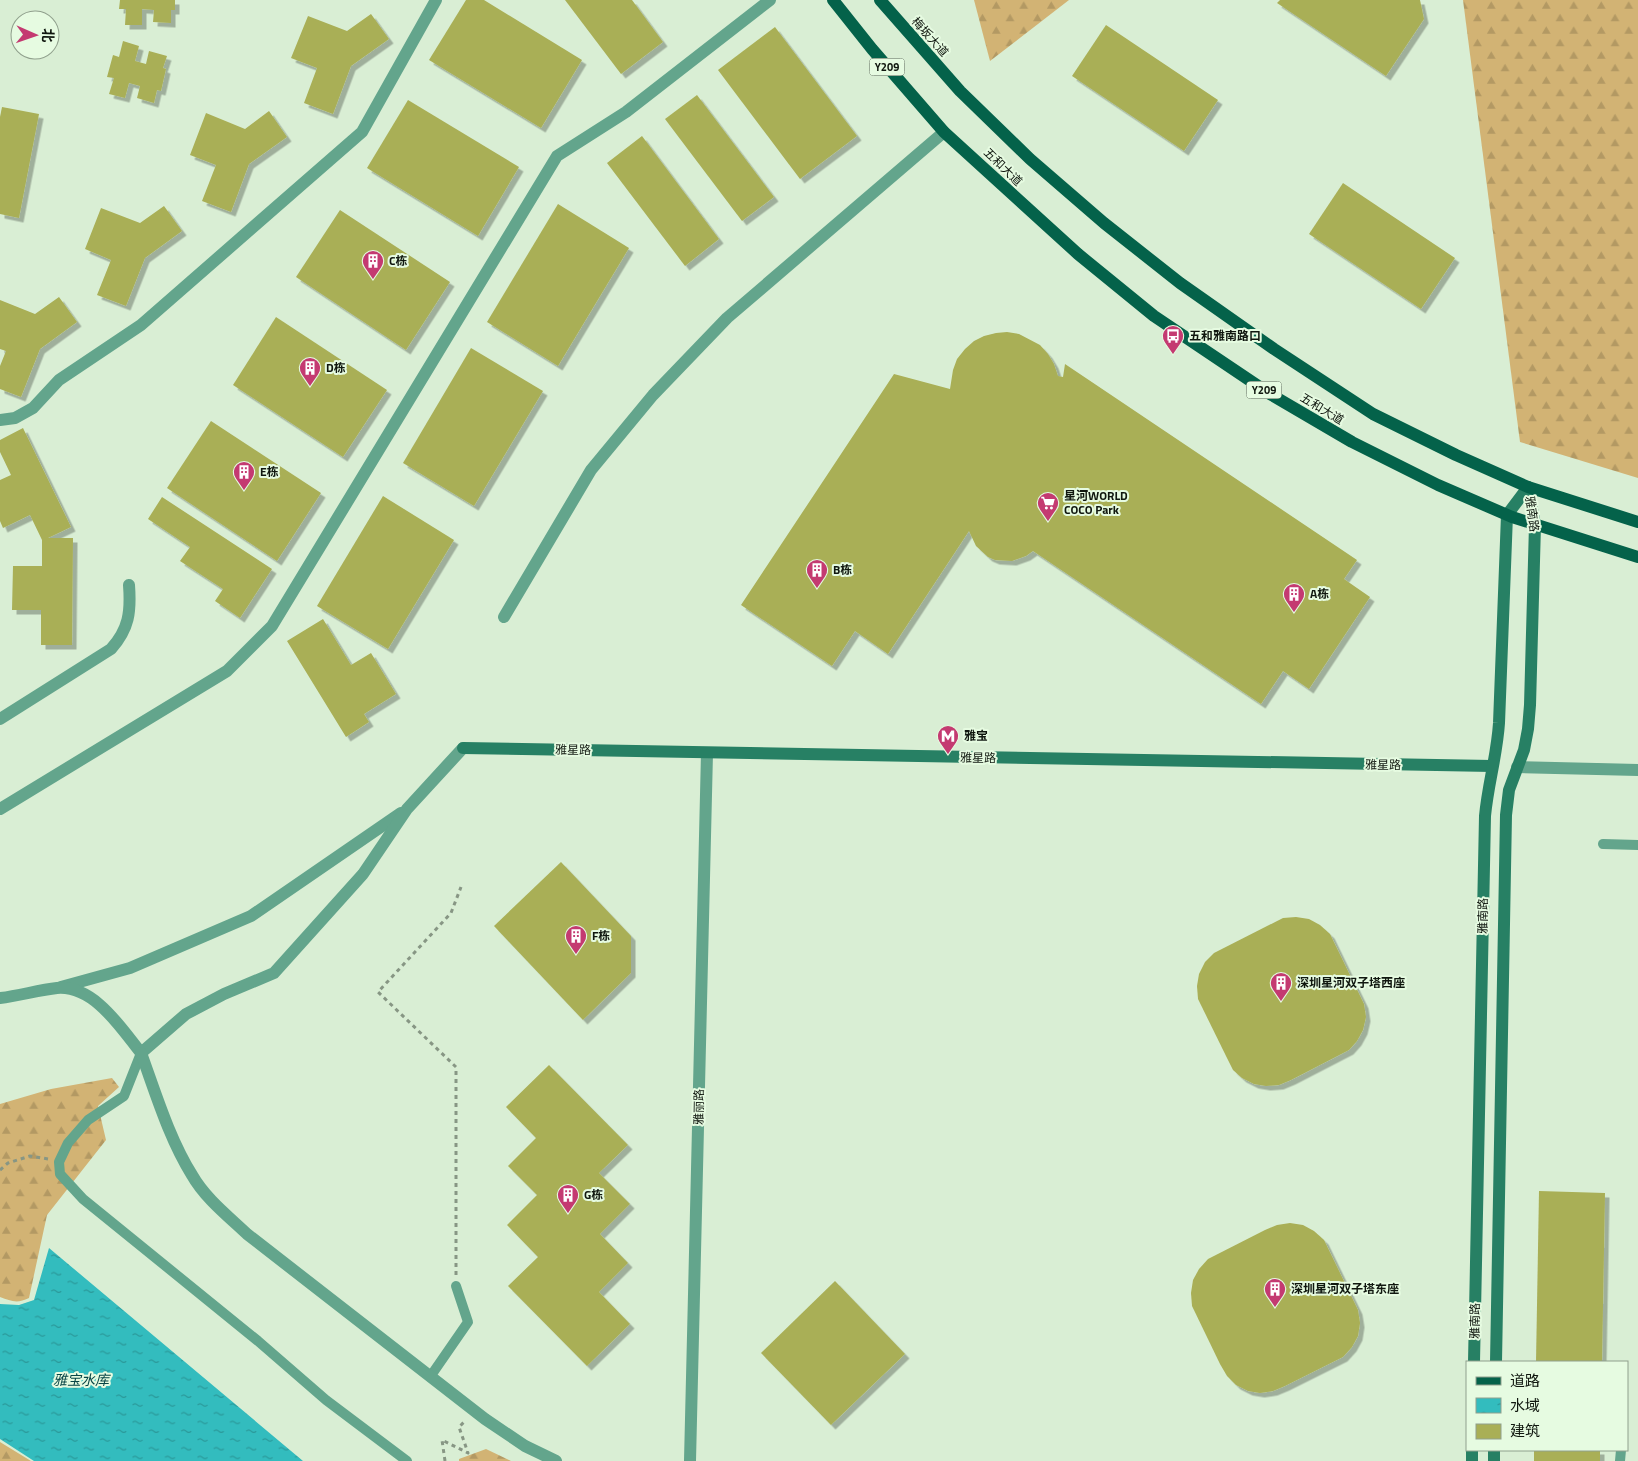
<svg xmlns="http://www.w3.org/2000/svg" width="1638" height="1461" font-family="'Titillium Web','Noto Sans SC',sans-serif">
<style>
.forest{fill:url(#forest-firs)}
.water{fill:url(#water-ripples)}
.building{fill:#a9af56;filter:url(#shadow)}
.lines{fill:none;stroke-linecap:round;stroke-linejoin:round}
.path{stroke:#879684;stroke-width:3;stroke-dasharray:4 4;stroke-linecap:butt}
.lane{stroke:#63a58c;stroke-width:10}
.street{stroke:#63a58c;stroke-width:12}
.secondary{stroke:#278064;stroke-width:12}
.primary{stroke:#04624a;stroke-width:12}
.labels{text-anchor:middle;stroke-width:4;stroke-linejoin:round;paint-order:stroke}
.shield{fill:#e6fbe1;stroke:#505b4e;stroke-width:1}
.shield-label{font-size:11px;font-weight:bold;fill:#10170f}
.street-label{font-size:12px;fill:#10170f;stroke:#e6fbe1}
.poi-label{font-size:12px;font-weight:bold;fill:#10170f;stroke:#e6fbe1;text-anchor:start}
.water-label{font-size:14px;font-style:italic;fill:#084546;stroke:#e6fbe1}
</style>
<defs>
<pattern id="forest-firs" width="22" height="20" patternUnits="userSpaceOnUse" patternTransform="scale(1.25)"><rect width="22" height="20" fill="#d2b374"/><path d="M5 1l3.5 6h-7zM16 11l3.5 6h-7z" fill="#b39963"/></pattern>
<pattern id="water-ripples" width="26" height="14" patternUnits="userSpaceOnUse" patternTransform="scale(1.25)"><rect width="26" height="14" fill="#33bcbe"/><path d="M2 4q2-2 4 0t4 0M15 11q2-2 4 0t4 0" fill="none" stroke="#2a9899"/></pattern>
<filter id="shadow"><feDropShadow dx="4.5" dy="4.5" stdDeviation="0" flood-color="#0004"/></filter>
</defs>
<rect width="100%" height="100%" fill="#d9eed4"/>
<g class="forest">
<path d="M974,0h95l-79,61z"/>
<path d="M1463,0h175v478l-118,-36z"/>
<path d="M112,1078l7,9 -21,19 8,34 -59,75 -18,83c-12,6 -18,3 -29,-1v-193l51,-15z"/>
<path d="M0,1441v1l31,19h-31z"/>
<path d="M486,1449l25,12h-52v-2z"/>
</g>
<path class="water" d="M49,1248l254,213h1h-270l-34,-22v-135l19,1 15,-5z"/>
<g class="building">
<path d="M120,0h55v10h-4v13l-18,-1 1,-12 -12,-1v16h-17l1,-16h-7z"/>
<path d="M466,0h18l98,60 -41,68 -112,-68z"/>
<path d="M565,0h67l31,42 -42,32z"/>
<path d="M1280,0h140l4,19 -38,57 -109,-73z"/>
<path d="M371,14l18,25 -38,27 -18,48 -29,-11 13,-35 -26,-10 17,-42 39,15z"/>
<path d="M1106,25l112,75 -34,51 -112,-75z"/>
<path d="M775,27l82,109 -57,43 -82,-109z"/>
<path d="M123,41l16,5 -4,15 11,3 3,-13 18,5 -4,12 3,1 -5,22 -4,-1 -3,13 -17,-5 3,-12 -11,-3 -4,15 -16,-4 5,-16 -7,-1 6,-22 6,2z"/>
<path d="M697,95l77,102 -32,24 -77,-102z"/>
<path d="M408,100l111,67 -41,69 -111,-68z"/>
<path d="M2,107l37,7 -20,104 -19,-4v-97z"/>
<path d="M269,111l18,26 -38,27 -18,48 -29,-11 14,-36 -26,-10 16,-42 39,16z"/>
<path d="M642,136l77,103 -34,27 -78,-103z"/>
<path d="M1343,183l112,75 -34,51 -112,-75z"/>
<path d="M558,204l71,44 -71,118 -71,-44z"/>
<path d="M164,206l18,25 -37,27 -19,48 -29,-11 14,-35 -26,-11 16,-41 39,15z"/>
<path d="M340,210l110,72 -44,68 -110,-73z"/>
<path d="M59,297l18,25 -37,27 -19,48 -21,-8v-23l6,-15 -6,-2v-49l35,14z"/>
<path d="M276,317l111,73 -44,67 -110,-72z"/>
<path d="M1007,332l12,2 21,11 8,9 6,10 4,12 5,1 2,-13 292,196 -13,19 26,18 -61,92 -26,-18 -22,33 -228,-153 -7,5 -14,5 -17,-1 -7,-3 -12,-11 -7,-15 -81,123 -33,-23 -23,35 -91,-61 153,-231 56,15 3,-19 4,-11 8,-10 9,-8 10,-5 12,-3z"/>
<path d="M471,348l72,43 -69,115 -71,-43z"/>
<path d="M211,421l110,72 -44,68 -110,-73z"/>
<path d="M23,428l48,99 -23,11h25l-1,107h-31v-35h-29l1,-44h29v-26l-12,-25 -27,13 -3,-7v-41l11,-5 -11,-23v-12z"/>
<path d="M383,496l71,44 -66,109 -71,-43z"/>
<path d="M162,497l110,72 -32,49 -25,-17 8,-12 -43,-28 10,-14 -42,-28z"/>
<path d="M323,619l28,46 20,-12 25,41 -32,20 5,8 -23,15 -59,-96z"/>
<path d="M561,862l70,74v37l-48,47 -89,-94z"/>
<path d="M1296,917l13,2 11,6 10,9 34,70 2,13 -3,13 -6,11 -8,9 -58,30 -12,5 -13,1 -12,-2 -12,-6 -9,-8 -6,-12 -29,-59 -1,-13 2,-12 6,-12 9,-9 69,-35z"/>
<path d="M549,1065l79,80 -29,28 31,31 -30,30 28,29 -29,29 31,32 -43,42 -79,-80 30,-29 -31,-32 30,-30 -29,-29 28,-28 -30,-31z"/>
<path d="M1539,1191l66,2 -3,169h-66z"/>
<path d="M1290,1223l13,2 11,6 10,9 34,70 2,13 -2,13 -6,11 -9,10 -58,29 -12,5 -13,2 -12,-2 -12,-6 -9,-9 -7,-12 -28,-58 -1,-13 2,-13 6,-11 9,-10 57,-29 12,-5z"/>
<path d="M835,1281l70,73 -74,71 -70,-72z"/>
<rect x="1534" y="1450" width="66" height="11"/>
</g>
<g class="lines">
<g class="path">
<path d="M0,1170l8,-7 22,-7 18,3"/>
<path d="M456,1275v-208l-78,-75 73,-79 10,-26"/>
<path d="M445,1461l-3,-21 26,13 -9,-26 5,-5"/>
</g>
<g class="lane">
<path d="M1603,844l35,1"/>
<path d="M141,1053l-17,43 -36,24 -20,23 -9,19 1,12 23,25 175,142 68,59 81,61"/>
<path d="M430,1377l38,-55 -12,-36"/>
<path d="M1620,1461l1,-11"/>
</g>
<g class="street">
<path d="M0,420l15,-2 18,-10 26,-28 82,-55 221,-193 74,-132"/>
<path d="M504,617l87,-147 62,-75 74,-77 217,-186"/>
<path d="M0,719l111,-70c18,-20 20,-37 18,-64"/>
<path d="M1517,767l121,3"/>
<path d="M0,809l227,-138 45,-45 285,-470 69,-44 144,-112"/>
<path d="M61,987l69,-19 121,-52 150,-103"/>
<path d="M0,998c19,-2 38,-8 57,-10 37,-3 64,40 84,65l45,-39 38,-20 50,-21 89,-99 44,-65 56,-61"/>
<path d="M141,1053c15,41 28,85 51,122 13,23 36,41 55,59l238,185 40,27 31,15"/>
<path d="M690,1461l17,-708"/>
</g>
<g class="secondary">
<path d="M463,748l1029,18"/>
<path d="M1474,1362l11,-546c3,-32 12,-61 14,-93l8,-208 21,-28"/>
<path d="M1496,1362l10,-547 3,-25 15,-40 4,-21 2,-24 5,-180 -7,-38"/>
<path d="M1472,1461v-11"/>
<path d="M1494,1461v-11"/>
</g>
<g class="primary">
<path d="M833,0l39,49 72,83 134,122 76,62 116,78 82,48 86,43 74,32 126,40"/>
<path d="M880,0l80,91 70,68 74,64 76,60 94,66 99,65 83,41 72,32 110,35"/>
</g>
</g>
<defs>
<g id="building-pin" transform="scale(1.125)"><path d="M0 17L-7.5 6A9.5 9.5 0 1 1 7.5 6Z" fill="#c43a71" stroke="#e6fbe1"/><path d="M-4-6H4V6H1V3H-1V6H-4ZM-2.5-4.3h1.7v1.8h-1.7ZM.8-4.3h1.7v1.8H.8ZM-2.5-1h1.7V.8h-1.7ZM.8-1h1.7V.8H.8Z" fill="#fff"/></g>
<g id="bus-pin" transform="scale(1.125)"><path d="M0 17L-7.5 6A9.5 9.5 0 1 1 7.5 6Z" fill="#c43a71" stroke="#e6fbe1"/><path d="M-5-6H5V4H4V6H2V4H-2V6H-4V4H-5ZM-3.5-4V0h7V-4ZM-3.5 1.2v1.5H-2V1.2ZM2 1.2v1.5H3.5V1.2Z" fill="#fff"/></g>
<g id="supermarket-pin" transform="scale(1.125)"><path d="M0 17L-7.5 6A9.5 9.5 0 1 1 7.5 6Z" fill="#c43a71" stroke="#e6fbe1"/><path d="M-6-5.5h2.5l.6 2H6L4.5 2H-2.5L-4.4-4H-6ZM-1.5 3.2a1.3 1.3 0 1 0 .1 0ZM3 3.2a1.3 1.3 0 1 0 .1 0Z" fill="#fff"/></g>
<g id="metro-pin" transform="scale(1.125)"><path d="M0 17L-7.5 6A9.5 9.5 0 1 1 7.5 6Z" fill="#c43a71" stroke="#e6fbe1"/><path d="M-5.5 5V-5H-3L0 0L3-5H5.5V5H3V-.5L0 4L-3-.5V5Z" fill="#fff"/></g>
</defs>
<g fill-rule="evenodd">
<use href="#building-pin" x="373" y="261"/>
<use href="#bus-pin" x="1173" y="336"/>
<use href="#building-pin" x="310" y="368"/>
<use href="#building-pin" x="244" y="472"/>
<use href="#supermarket-pin" x="1048" y="503"/>
<use href="#building-pin" x="817" y="570"/>
<use href="#building-pin" x="1294" y="594"/>
<use href="#metro-pin" x="948" y="736"/>
<use href="#building-pin" x="576" y="936"/>
<use href="#building-pin" x="1281" y="983"/>
<use href="#building-pin" x="568" y="1195"/>
<use href="#building-pin" x="1275" y="1289"/>
</g>
<g class="labels">
<g class="shield">
<rect x="869.5" y="58.5" width="35" height="17" rx="4"/>
<rect x="1246.5" y="381.5" width="35" height="17" rx="4"/>
</g>
<g class="shield-label">
<text x="887" y="71">Y209</text>
<text x="1264" y="394">Y209</text>
</g>
<g class="street-label">
<text transform="translate(930 37) rotate(48)" y="4">梅坂大道</text>
<text transform="translate(1003 167) rotate(44)" y="4">五和大道</text>
<text transform="translate(1322 409) rotate(31)" y="4">五和大道</text>
<text transform="translate(1532 514) rotate(82)" y="4">雅南路</text>
<text transform="translate(573 750) rotate(1)" y="4">雅星路</text>
<text transform="translate(978 758) rotate(1)" y="4">雅星路</text>
<text transform="translate(1383 765) rotate(1)" y="4">雅星路</text>
<text transform="translate(1483 916) rotate(-89)" y="4">雅南路</text>
<text transform="translate(699 1107) rotate(-89)" y="4">雅丽路</text>
<text transform="translate(1475 1321) rotate(-89)" y="4">雅南路</text>
</g>
<g class="poi-label">
<text x="389" y="265">C栋</text>
<text x="1189" y="340">五和雅南路口</text>
<text x="326" y="372">D栋</text>
<text x="260" y="476">E栋</text>
<text x="1064" y="500">星河WORLD<tspan x="1064" dy="14">COCO Park</tspan></text>
<text x="833" y="574">B栋</text>
<text x="1310" y="598">A栋</text>
<text x="964" y="740">雅宝</text>
<text x="592" y="940">F栋</text>
<text x="1297" y="987">深圳星河双子塔西座</text>
<text x="584" y="1199">G栋</text>
<text x="1291" y="1293">深圳星河双子塔东座</text>
</g>
<g class="water-label">
<text x="81" y="1385">雅宝水库</text>
</g>
</g>
<rect x="1466" y="1361" width="162" height="90" fill="#e6fbe1" stroke="#90a08d"/>
<rect x="1476" y="1377" width="25" height="8" fill="#04624a" stroke="#90a08d"/>
<text x="1510" y="1386" font-size="15" fill="#10170f">道路</text>
<rect x="1476" y="1398" width="25" height="15" fill="url(#water-ripples)" stroke="#90a08d"/>
<text x="1510" y="1411" font-size="15" fill="#10170f">水域</text>
<rect x="1476" y="1424" width="25" height="15" fill="#a9af56" stroke="#90a08d"/>
<text x="1510" y="1436" font-size="15" fill="#10170f">建筑</text>
<g transform="translate(35 35) rotate(92)"><circle r="24" fill="#e6fbe1" stroke="#90a08d"/>
<path d="M0-4L9 19L0 12L-9 19Z" fill="#c43a71"/>
<text y="-8" font-size="14" font-weight="bold" text-anchor="middle" fill="#10170f">北</text>
</g>
</svg>
